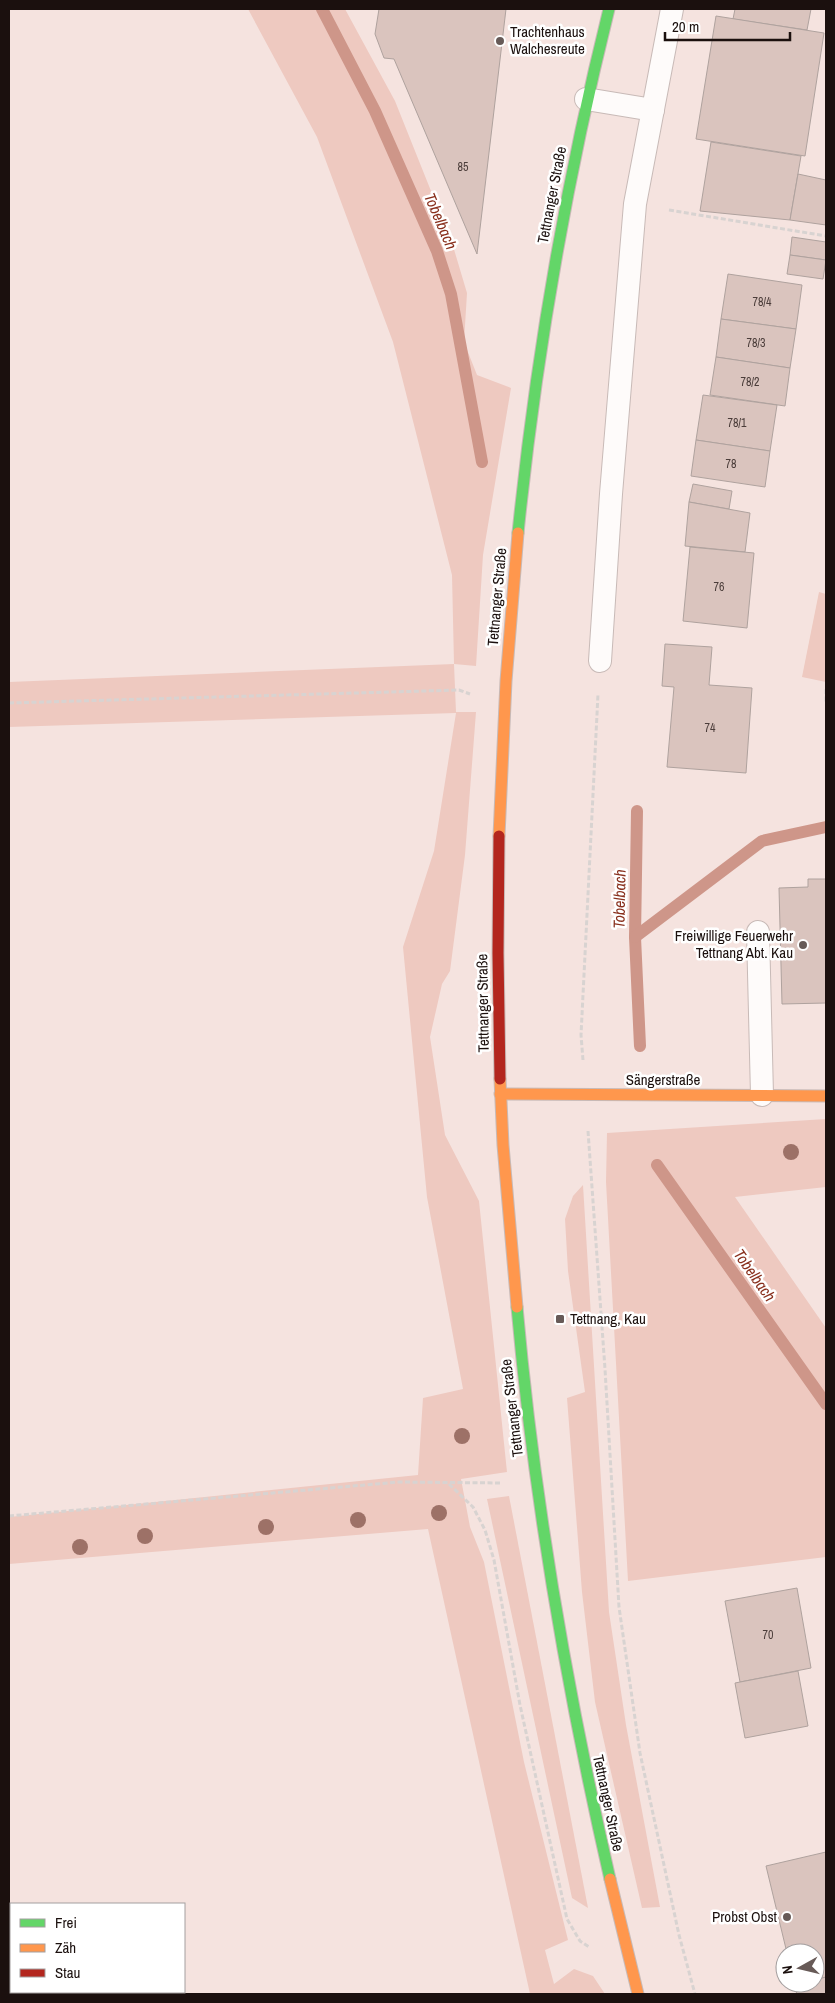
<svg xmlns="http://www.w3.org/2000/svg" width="835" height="2003" font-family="'Archivo Narrow',sans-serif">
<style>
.green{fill:#eec9c0}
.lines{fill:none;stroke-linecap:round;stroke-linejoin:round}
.stream{stroke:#ce9689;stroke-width:12}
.building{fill:#dac4be;stroke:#afa29e}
.lane-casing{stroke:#c8bab7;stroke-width:24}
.fast-casing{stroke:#c8bab7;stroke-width:13}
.slow-casing{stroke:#c8bab7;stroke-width:13}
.jam-casing{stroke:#c8bab7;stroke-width:13}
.path{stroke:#d8d3d1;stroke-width:3;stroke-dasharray:5 2.5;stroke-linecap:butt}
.lane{stroke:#fefbfa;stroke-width:22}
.fast{stroke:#63d668;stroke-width:11}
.slow{stroke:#ff974d;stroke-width:11}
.jam{stroke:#b3261e;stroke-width:11}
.tree{fill:#9d7167}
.poi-dot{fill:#675a57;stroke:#fff;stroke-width:2}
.labels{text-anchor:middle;stroke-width:5;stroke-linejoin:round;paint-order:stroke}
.number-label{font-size:12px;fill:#4b3d3a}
.poi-label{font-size:15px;fill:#1b100e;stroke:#fff;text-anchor:start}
.street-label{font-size:15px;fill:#1b100e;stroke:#fff}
.water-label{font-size:16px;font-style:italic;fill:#89301d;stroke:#fff}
</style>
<rect width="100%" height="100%" fill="#f5e3df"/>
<g class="green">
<path d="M248,9h97l50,92 58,145 14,47 -3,49 13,33 34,13 -28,167 -7,111 -22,-2 2,48h20l-11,143 -15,116 -8,13 -12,53 15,98 34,66 28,271 -46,7 9,48 14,35 40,200 44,178 -23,10 9,34 20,-15 19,7 12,18h-75l-102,-465 -419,35v-47l409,-42 5,-77 40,-9 -36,-192 -24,-250 31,-96 22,-138 -447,14v-45l445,-18 -2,-89 -59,-233 -76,-205z"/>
<path d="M819,592l7,2v88l-24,-5z"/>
<path d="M826,1119v68l-91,10 91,131v229l-198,24 -22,-399 1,-49z"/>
<path d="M583,1185l26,427 17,113 34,182 -18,1 -47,-206 -13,-110 -15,-194 18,-6 -17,-121 -3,-52 8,-23z"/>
<path d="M509,1496l79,412 -16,-10 -85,-399z"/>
</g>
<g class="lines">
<g class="stream">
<path d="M322,9l53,102 62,140 14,43 31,168"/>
<path d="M637,811l-2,126 5,109"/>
<path d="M635,937l127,-96 64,-14"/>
<path d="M657,1165l169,239"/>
</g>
</g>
<g class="building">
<path d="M379,9h127l-29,245 -83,-195 -10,-1 -9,-24z"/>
<path d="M735,9h76l-4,21 -74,-11z"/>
<path d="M716,16l108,17 -19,123 -109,-17z"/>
<path d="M711,142l90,14 -11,64 -90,-9z"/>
<path d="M798,174l28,6v45l-36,-5z"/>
<path d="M792,237l34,5v18l-36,-5z"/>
<path d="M790,255l36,5 -3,19 -36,-5z"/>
<path d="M728,274l74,11 -6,44 -75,-10z"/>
<path d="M721,319l75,10 -6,39 -74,-11z"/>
<path d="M716,357l74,11 -5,38 -75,-11z"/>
<path d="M703,395l74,10 -7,46 -74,-11z"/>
<path d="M696,440l74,11 -5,36 -74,-11z"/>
<path d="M693,484l39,7 -3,18 -40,-7z"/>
<path d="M689,502l61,11 -5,39 -60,-6z"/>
<path d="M690,547l64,6 -7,75 -64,-7z"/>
<path d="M665,644l47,3 -3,38 43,3 -6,85 -79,-6 7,-80 -12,-1z"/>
<path d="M808,879h18v124l-44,1 -3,-116 29,-1z"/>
<path d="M797,1588l14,80 -71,14 -15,-81z"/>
<path d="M798,1671l10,55 -63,12 -10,-55z"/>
<path d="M826,1852v125l-11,3v-27h-28l-21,-87z"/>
<path d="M826,1977v17h-29l-3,-9 21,-2v-3z"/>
</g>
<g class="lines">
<g class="lane-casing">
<g id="lane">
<path d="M586,99l67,11"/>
<path d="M600,661l11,-167 24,-290 37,-195"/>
<path d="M758,932l4,163"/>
</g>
</g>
<g class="fast-casing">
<g id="fast">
<path d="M518,533c18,-177 48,-351 91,-524"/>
<path d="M517,1307c17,193 50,384 93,572"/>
</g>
</g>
<g class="slow-casing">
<g id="slow">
<path d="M499,836l7,-155 12,-148"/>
<path d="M500,1079l3,66 14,162"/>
<path d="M500,1094l326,2"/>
<path d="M610,1879l28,115"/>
</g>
</g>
<g class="jam-casing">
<path id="jam" d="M499,836l-1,117 2,126"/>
</g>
<g class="path">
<path d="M669,210l157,26"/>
<path d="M826,689v15"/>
<path d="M9,703l450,-13 11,4"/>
<path d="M583,1060l-2,-25 17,-341"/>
<path d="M588,1131l17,238 14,238 21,146 39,182 16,59"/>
<path d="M449,1484l24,23 12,23 9,30 26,145 47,214 13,22 9,6"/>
<path d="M9,1516l390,-34 103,1"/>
</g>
<use href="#lane" class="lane"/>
<use href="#fast" class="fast"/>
<use href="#slow" class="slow"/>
<use href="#jam" class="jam"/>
</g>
<g class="tree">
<circle cx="791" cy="1152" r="8"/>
<circle cx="462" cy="1436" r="8"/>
<circle cx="439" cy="1513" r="8"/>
<circle cx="358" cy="1520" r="8"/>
<circle cx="266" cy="1527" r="8"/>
<circle cx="145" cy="1536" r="8"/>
<circle cx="80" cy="1547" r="8"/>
</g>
<g class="poi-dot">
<circle cx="500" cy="41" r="5"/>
<circle cx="803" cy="945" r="5"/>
<rect x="555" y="1314" width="10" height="10" rx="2.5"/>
<circle cx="787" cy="1917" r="5"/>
</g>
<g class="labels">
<g class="number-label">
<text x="463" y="171">85</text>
<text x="762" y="306">78/4</text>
<text x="756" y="347">78/3</text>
<text x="750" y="386">78/2</text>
<text x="737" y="427">78/1</text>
<text x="731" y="468">78</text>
<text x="719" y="591">76</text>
<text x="710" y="732">74</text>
<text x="768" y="1639">70</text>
</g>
<g class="poi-label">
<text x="510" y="37">Trachtenhaus<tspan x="510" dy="17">Walchesreute</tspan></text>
<text x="793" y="941" text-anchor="end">Freiwillige Feuerwehr<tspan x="793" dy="17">Tettnang Abt. Kau</tspan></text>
<text x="570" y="1324">Tettnang, Kau</text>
<text x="777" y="1922" text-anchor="end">Probst Obst</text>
</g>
<g class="street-label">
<text transform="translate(552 195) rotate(-79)" y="5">Tettnanger Straße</text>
<text transform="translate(497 597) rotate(-85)" y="5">Tettnanger Straße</text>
<text transform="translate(483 1003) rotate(-91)" y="5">Tettnanger Straße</text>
<text x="663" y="1085">Sängerstraße</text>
<text transform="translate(512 1408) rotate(-97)" y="5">Tettnanger Straße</text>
<text transform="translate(608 1803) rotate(78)" y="5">Tettnanger Straße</text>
</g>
<g class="water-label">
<text transform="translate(441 221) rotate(67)" y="6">Tobelbach</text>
<text transform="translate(619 899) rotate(-89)" y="6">Tobelbach</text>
<text transform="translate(755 1275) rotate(55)" y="6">Tobelbach</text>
</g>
</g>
<rect width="835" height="2003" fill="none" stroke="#1b100e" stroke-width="20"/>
<rect x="10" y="1903" width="175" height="90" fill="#ffffff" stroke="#a49f9f"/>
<rect x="20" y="1919" width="25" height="8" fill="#63d668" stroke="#a49f9f"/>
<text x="55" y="1928" font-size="15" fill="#1b100e">Frei</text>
<rect x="20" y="1944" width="25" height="8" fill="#ff974d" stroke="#a49f9f"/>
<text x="55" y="1953" font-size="15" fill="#1b100e">Zäh</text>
<rect x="20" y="1969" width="25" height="8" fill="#b3261e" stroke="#a49f9f"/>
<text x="55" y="1978" font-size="15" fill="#1b100e">Stau</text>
<g transform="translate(800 1968) rotate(262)"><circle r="24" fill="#ffffff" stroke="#a49f9f"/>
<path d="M0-4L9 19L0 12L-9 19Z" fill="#675a57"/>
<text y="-8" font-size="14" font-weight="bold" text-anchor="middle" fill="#1b100e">N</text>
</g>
<path d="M665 32v8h125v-8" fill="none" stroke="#1b100e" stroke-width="2.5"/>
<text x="672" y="32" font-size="15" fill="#1b100e" stroke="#ffffff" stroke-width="4" paint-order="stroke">20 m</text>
</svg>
